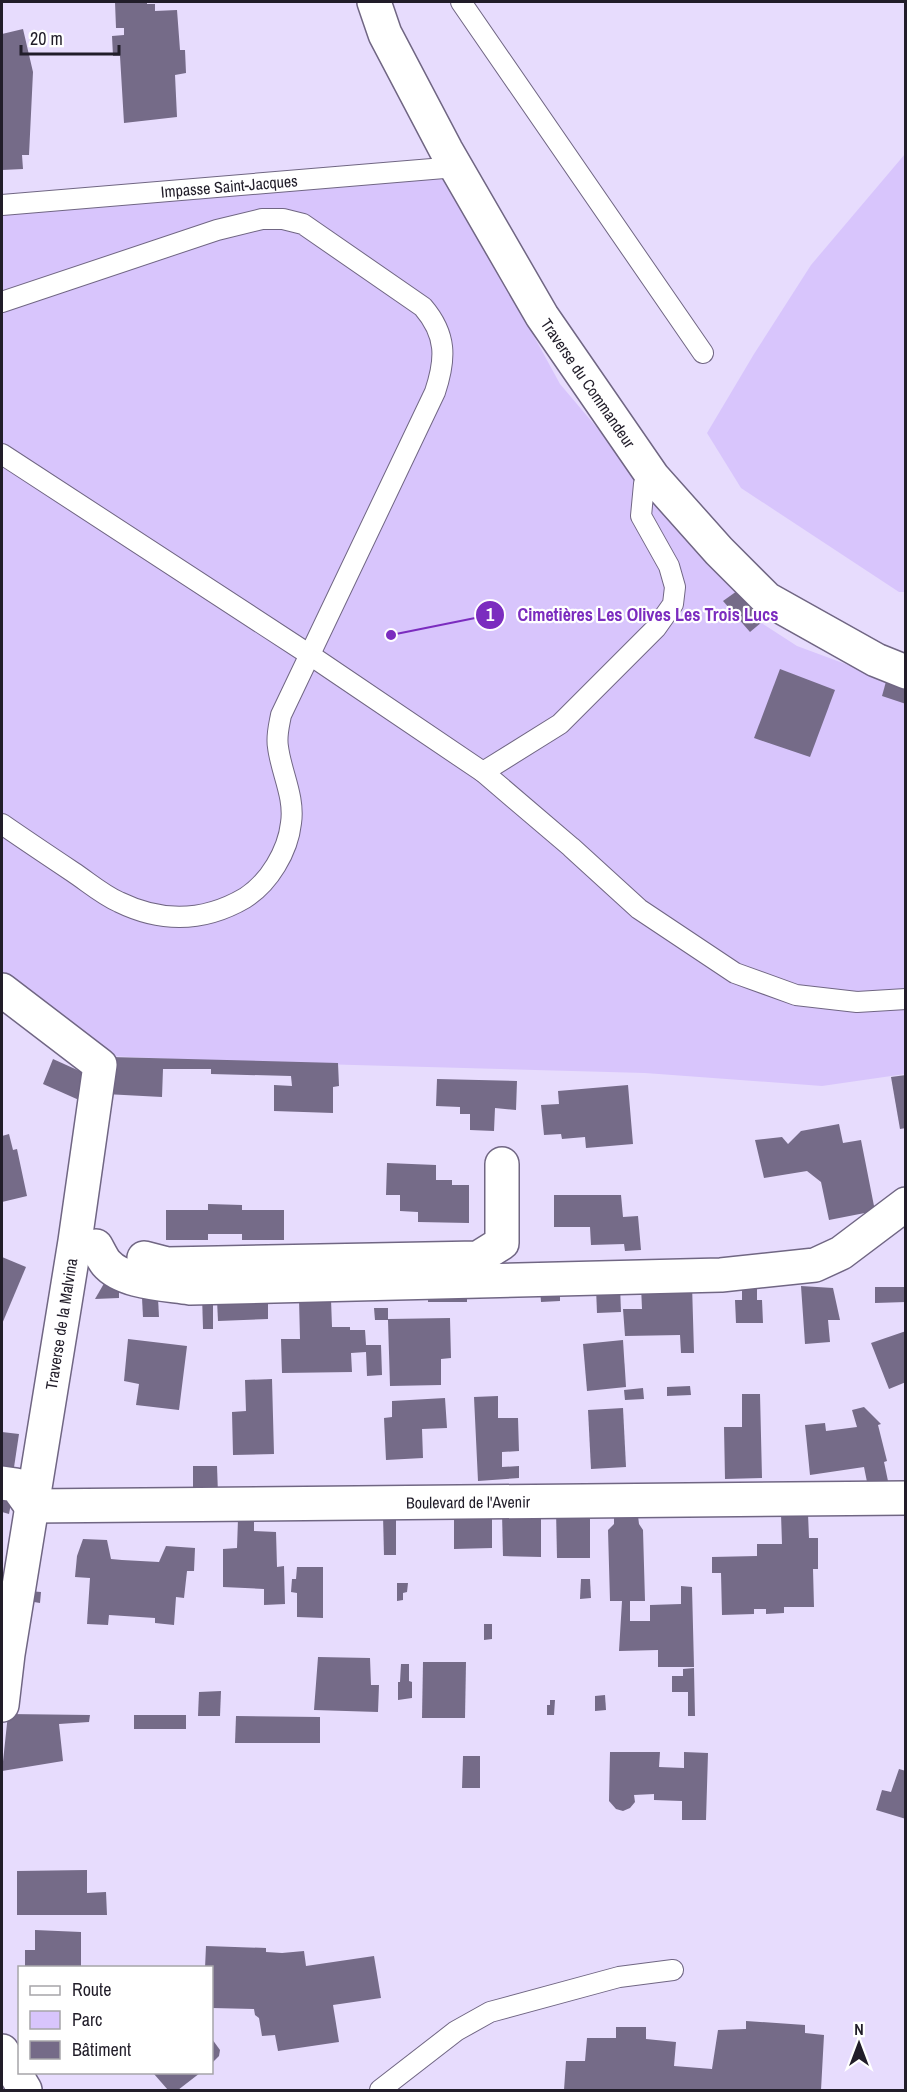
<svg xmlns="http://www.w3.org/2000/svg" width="907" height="2092" font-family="'Archivo Narrow',sans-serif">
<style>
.green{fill:#d8c5fc}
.building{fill:#756b88}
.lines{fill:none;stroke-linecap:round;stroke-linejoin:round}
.service-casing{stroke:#706683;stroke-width:22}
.minor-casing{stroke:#706683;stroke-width:36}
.service{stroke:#fff;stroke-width:20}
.minor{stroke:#fff;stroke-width:33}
.labels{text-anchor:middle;stroke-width:4.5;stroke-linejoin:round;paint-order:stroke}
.street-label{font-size:16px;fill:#211d29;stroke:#fff}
.leader{fill:none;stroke:#7b2cbf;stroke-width:2}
.callout-dot{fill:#7b2cbf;stroke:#fff;stroke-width:2}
.mark-label{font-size:18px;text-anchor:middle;font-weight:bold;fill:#fff}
.callout-label{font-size:18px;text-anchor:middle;font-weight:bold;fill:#7b2cbf;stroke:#fff;stroke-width:4.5;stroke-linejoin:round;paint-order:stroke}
</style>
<rect width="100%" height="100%" fill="#e7dcfd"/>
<g class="green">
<path d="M905,154l1,438h-7l-158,-104 -34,-55 47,-79 57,-89z"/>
<path d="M447,177l113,207 203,240 34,22 108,40v388l-83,12 -177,-13 -433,-12 -102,-5 -108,-77v-766z"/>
</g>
<g class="building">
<path d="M115,2h32v2h8v7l22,-1 3,40h5l1,23 -11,2 2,42 -53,6 -4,-67h-7l-1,-20 12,-1v-7h-8z"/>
<path d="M23,29l10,43 -4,83h-7l1,14 -21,1v-136z"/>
<path d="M737,591l25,31 -12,10 -27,-31z"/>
<path d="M780,669l55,21 -25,67 -56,-19z"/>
<path d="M887,678l19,7v19l-24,-8z"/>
<path d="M110,1057l228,6 1,23 -6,1v26l-59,-2v-26l18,1 -1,-10 -80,-2v-5h-48l-1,28 -57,-3z"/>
<path d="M53,1059l31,14 -5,27 -36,-16z"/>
<path d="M906,1075v53l-6,1 -9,-52z"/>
<path d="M437,1079l80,2 -1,29 -21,-2 -1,23 -24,-1v-16h-10v-7l-24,-1z"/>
<path d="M628,1085l5,59 -47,4 -1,-11 -23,2 -1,-5 -17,1 -3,-30 18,-1 -1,-13z"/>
<path d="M839,1124l4,19 18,-3 14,71 -46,9 -8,-38 -14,-11 -43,7 -9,-38 27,-3 6,7 13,-13z"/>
<path d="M9,1134l4,16 4,-1 10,47 -25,6v-66z"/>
<path d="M387,1163l49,2v15h16v5h17v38l-51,-1v-10l-18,-1v-16h-14z"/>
<path d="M554,1195h67l2,22 15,-1 3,34 -16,1 -1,-7 -33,1 -1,-18h-36z"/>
<path d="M208,1204l34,1v5h42v30h-42v-6h-34v6h-42v-30h42z"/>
<path d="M2,1257l24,10 -24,57z"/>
<path d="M106,1280h13v18l-24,1z"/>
<path d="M757,1283v17h5l1,23h-27l-1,-23h7v-16z"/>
<path d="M692,1284l2,69h-13l-1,-18 -55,1 -2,-27h19l-1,-23z"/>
<path d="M620,1286l1,26 -24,1 -1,-25z"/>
<path d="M801,1286l32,2 7,32h-12l2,22 -25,2z"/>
<path d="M875,1287h31v15l-31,1z"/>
<path d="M540,1288h20v13l-19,1z"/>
<path d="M467,1289v13h-39v-12z"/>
<path d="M202,1295h11v34h-10z"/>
<path d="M268,1296v23l-50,2 -1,-21z"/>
<path d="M142,1298h16l1,19h-16z"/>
<path d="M299,1299h32l1,28h18v3h15l1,15h15l1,30 -15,1 -1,-24 -15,1 1,19 -70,1 -1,-34h19z"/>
<path d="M374,1308h14v11l62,-1 1,40 -10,1v26l-51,1 -2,-66h-13z"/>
<path d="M906,1331v38h-2l2,13 -17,7 -18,-46z"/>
<path d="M128,1339l59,7 -8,64 -43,-5 3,-21 -15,-3z"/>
<path d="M623,1340l3,47 -39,4 -4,-47z"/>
<path d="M272,1379l2,75 -41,1 -1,-43 14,-1 -1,-31z"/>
<path d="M690,1386l1,9 -24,1v-9z"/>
<path d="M643,1388l1,11 -19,1 -1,-10z"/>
<path d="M742,1394h18l2,84 -37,1 -1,-52h18z"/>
<path d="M498,1396v22h20l1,33 -17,1v15l17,-1v12l-41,3 -4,-84z"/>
<path d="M445,1398l2,30 -25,1 1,29 -37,2 -2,-42 8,-1v-16z"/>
<path d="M864,1407l17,17 -3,1 9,36 -3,1 4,19 -21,1 -3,-15 -54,8 -5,-50 20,-2 1,8 31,-4 -5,-17z"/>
<path d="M623,1408l3,59 -35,2 -3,-59z"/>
<path d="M2,1432l17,2 -6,40 -11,-2z"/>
<path d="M193,1466h24l1,28h-25z"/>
<path d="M2,1491l11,2 -4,21 -7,-2z"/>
<path d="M556,1510h34v48h-33z"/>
<path d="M541,1512v45l-38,-1 -1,-43z"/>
<path d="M492,1513v35l-38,1v-35z"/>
<path d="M781,1514h27l1,24h9v31h-5l1,38h-30v6l-18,1v-5h-12v5l-32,1 -1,-42h-9v-16l45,-1v-12h25z"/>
<path d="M383,1515h13v40h-12z"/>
<path d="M614,1516h24l1,8 4,6 2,71h-15v20h20v-16l31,-1v-18l11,1 2,80h-36v-17l-39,1 3,-50h-12l-2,-71 6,-6z"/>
<path d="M238,1519h16v12l22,1 1,35 7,-1 1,38 -21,1v-16l-41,-2v-38l14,-1z"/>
<path d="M83,1539l24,1 4,19 11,1 37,2 7,-16 29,2 -1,23h-7l-3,27 -8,-1 -2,28 -19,-2v-5l-46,-3 -1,10 -21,-1 3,-46 -15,-1 2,-21z"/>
<path d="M297,1567h26v51l-26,-1v-24l-6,-1 1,-13h4z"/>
<path d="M581,1579h9l1,19 -11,1z"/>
<path d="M397,1583h11l-1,9 -4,1v7l-6,1z"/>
<path d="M29,1591l12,1 -1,11 -12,-2z"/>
<path d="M484,1624h8v15l-8,1z"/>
<path d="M318,1657l52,1 1,27h8l-1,27 -64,-2z"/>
<path d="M423,1662h43l-1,56h-43z"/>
<path d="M401,1664h8v17l3,1v16l-14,2v-18h2z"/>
<path d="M694,1668l1,48h-7v-24h-16v-16h11v-7z"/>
<path d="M221,1691l-1,25h-22l1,-24z"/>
<path d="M605,1695l1,15 -11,1v-15z"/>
<path d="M550,1700h5l-1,15h-7v-10h3z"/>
<path d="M8,1714l82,1 -1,7 -30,2 4,37 -61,10z"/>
<rect x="134" y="1715" width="52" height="14"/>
<path d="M236,1716l84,1v26h-85z"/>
<path d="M610,1752h50l-1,15 25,1v-16l24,1 -2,67h-24v-19l-28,-1v-6l-20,1 1,7 -5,6 -7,3 -7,-2 -7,-8z"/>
<path d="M463,1756h17v32h-18z"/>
<path d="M899,1769l7,2v48l-30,-9 6,-20 9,2z"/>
<path d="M87,1870v23l19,-1 1,23h-90v-44z"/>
<path d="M35,1930l46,2v36h-56v-18h10z"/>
<path d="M206,1946l60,2v4l16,1 22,-2 2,15 68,-10 7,42 -48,7 6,37 -61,9 -3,-16 -13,1 -3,-18 -4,-3 -1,-6 -42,-1v-40h-7z"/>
<path d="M746,2021l59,4v8l19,2 -3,55h-257l2,-29h19l2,-23h29v-11h30v12l30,3 -2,24 38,3 6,-39 28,-1z"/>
<path d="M212,2039l8,11 -1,6 -7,7z"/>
<path d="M156,2073h44l-22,17h-10l-14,-16z"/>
</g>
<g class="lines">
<g class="service-casing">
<g id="service">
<path d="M461,2l242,351"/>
<path id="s1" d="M2,205l454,-38"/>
<path d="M2,302l215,-72 45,-11h21l20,5 120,83c24,28 23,52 12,85l-154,323c-2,11 -5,21 -3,32 3,25 17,50 13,76 -3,28 -22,60 -46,75 -41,24 -83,25 -126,4 -16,-7 -31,-20 -46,-30 -24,-16 -48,-32 -71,-48"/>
<path d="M2,454l308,201 173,117 77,-48 96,-96 17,-24 2,-17 -6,-21 -28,-50 3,-32 9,-7"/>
<path d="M483,772l88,75 68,62 96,64 61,22 61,7 49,-3"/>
<path d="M380,2090l76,-59 34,-19 129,-35 54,-7"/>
</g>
</g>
<g class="minor-casing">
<g id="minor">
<path id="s2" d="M374,2l11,32 61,116 96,166 111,161 66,74 48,48 109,61 30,12"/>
<path d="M2,990l98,75 -25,176 -67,413 -6,51"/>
<path d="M96,1246c3,5 6,12 10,17 17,20 59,21 84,25l531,-13 94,-10 26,-12 65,-49"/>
<path d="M144,1258l23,6 311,-6 24,-15v-79"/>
<path id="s3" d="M2,1483l14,2 15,21 875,-8"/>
<path d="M2,2051l23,39"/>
</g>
</g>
<use href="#service" class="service"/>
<use href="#minor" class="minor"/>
</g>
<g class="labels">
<g class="street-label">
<text dy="6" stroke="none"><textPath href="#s1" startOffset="228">Impasse Saint-Jacques</textPath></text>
<text dy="6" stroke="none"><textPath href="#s2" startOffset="438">Traverse du Commandeur</textPath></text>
<text transform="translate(61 1324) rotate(-81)" y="6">Traverse de la Malvina</text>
<text dy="6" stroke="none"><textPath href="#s3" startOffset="477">Boulevard de l'Avenir</textPath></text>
</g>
</g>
<path class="leader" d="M391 635L490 615"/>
<g class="callout-dot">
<circle cx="391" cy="635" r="6"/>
<circle cx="490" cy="615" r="15"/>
</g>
<g class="mark-label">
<text x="490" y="621">1</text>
</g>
<g class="callout-label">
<text x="648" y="621">Cimetières Les Olives Les Trois Lucs</text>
</g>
<rect width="907" height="2092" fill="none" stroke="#211d29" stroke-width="6"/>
<rect x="18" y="1966" width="195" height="108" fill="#ffffff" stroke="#a6a5a9" stroke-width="1.5"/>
<rect x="30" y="1986" width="30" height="9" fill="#ffffff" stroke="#a6a5a9" stroke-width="1.5"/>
<text x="72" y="1996" font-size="18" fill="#211d29">Route</text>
<rect x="30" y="2011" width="30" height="18" fill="#d8c5fc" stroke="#a6a5a9" stroke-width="1.5"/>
<text x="72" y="2026" font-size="18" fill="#211d29">Parc</text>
<rect x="30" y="2041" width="30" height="18" fill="#756b88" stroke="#a6a5a9" stroke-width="1.5"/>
<text x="72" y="2056" font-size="18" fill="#211d29">Bâtiment</text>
<g transform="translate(859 2044)" stroke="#ffffff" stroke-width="4.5" paint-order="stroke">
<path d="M0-4.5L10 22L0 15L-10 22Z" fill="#211d29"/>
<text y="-9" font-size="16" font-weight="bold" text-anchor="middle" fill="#211d29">N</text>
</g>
<path d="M21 45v9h98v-9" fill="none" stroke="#211d29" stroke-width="3"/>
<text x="30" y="45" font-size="18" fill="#211d29" stroke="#ffffff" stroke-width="4.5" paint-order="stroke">20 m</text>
</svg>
